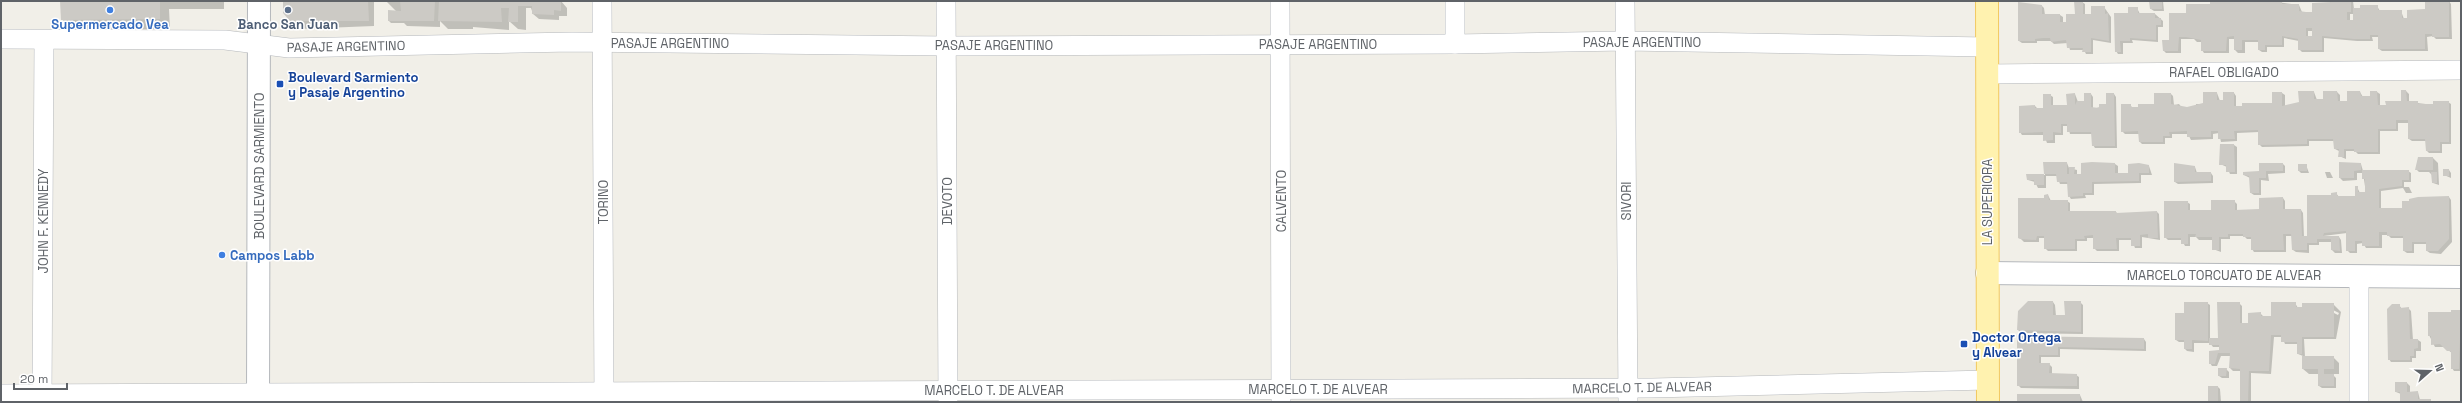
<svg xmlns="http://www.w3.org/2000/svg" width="2462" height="403" font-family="'Space Grotesk',sans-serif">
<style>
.shadow{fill:#0003;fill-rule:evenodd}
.building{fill:#cccac5;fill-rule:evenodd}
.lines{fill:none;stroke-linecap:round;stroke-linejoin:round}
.minor-casing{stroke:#b5b8bc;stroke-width:20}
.tertiary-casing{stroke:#b5b8bc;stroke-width:24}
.primary-casing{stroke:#f2c960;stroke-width:24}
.minor{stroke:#fff;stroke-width:19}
.tertiary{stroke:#fff;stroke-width:22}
.primary{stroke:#fff2af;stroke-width:22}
.shop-dot{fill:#3f7fe0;stroke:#fff;stroke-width:1.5}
.service-dot{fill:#5c6f8a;stroke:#fff;stroke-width:1.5}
.transit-dot{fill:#1a4fb4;stroke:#fff;stroke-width:1.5}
.labels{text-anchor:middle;stroke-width:3;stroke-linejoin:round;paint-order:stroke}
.shop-label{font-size:13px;font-weight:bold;fill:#366cbe;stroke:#fff}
.service-label{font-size:13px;font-weight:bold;fill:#4e5e75;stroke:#fff}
.street-label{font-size:13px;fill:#5f6368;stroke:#fff}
.transit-label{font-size:13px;font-weight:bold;fill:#164399;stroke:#fff;text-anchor:start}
</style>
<rect width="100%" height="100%" fill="#f1efe8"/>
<g class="shadow">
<path d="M61,1h163v8h-55l1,20h-98l-10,-10z"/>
<path d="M284,1h90v25l-75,3 -8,-9z"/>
<path d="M386,1h175l6,7v8h-8v4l-20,-1 -6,-5 -2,-6h-5v22l-8,-1 -9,-8v9l-36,-3v2h-25l-8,-8v6l-33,-1 -3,-3h-13l-2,-2 7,-10z"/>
<path d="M2150,1h13l1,10h-10l-3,-2z"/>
<path d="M2211,1h58l30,4 3,7 11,1 17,-9v-3h23l1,8 23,-3 3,5h21l3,8h4l41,-18 2,3 1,35h-16l-3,-3 -6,1 1,14h-46l-3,-2v-12h-7l1,4h-16l-33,-3v14h-22l-3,-3v-8l-15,-3v9h-17v5h-5l-3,-2v-8h-14v11h-7l-3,-3v-11h-6v14h-25l-2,-3v-8h-5l-3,-3h-13v14h-15l-2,-2 23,-37 24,-9zM2350,14h4v7h-4zM2308,31h5v6h-5z"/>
<path d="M2082,2l3,2v11h7l12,-8 7,10v26l-18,-3v14h-7l-2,-4h-14l-2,-7 -14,1 -3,-3h-14v2h-15l-3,-2 23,-35 2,2 1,7h15l3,2v6h4l9,-8z"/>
<path d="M2137,8l3,6h15l8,7v6h-5v15l-26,-2 1,3h-10v11h-5l-2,-3 13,-37z"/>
<path d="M2406,91l3,3v8l25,3 14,-3 3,2v40h-9v9h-13l-2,-2 -1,-10h-14l-3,-2v-16h-11v8h-18v23h-22l-3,-3h-9v8l-7,-3v-5l-4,-2 -1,-8h-25v5l-47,1 -3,-3v-12l-22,1v8l-16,1 -2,-9 -6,1v5l-22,1 -3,-6h-16v4h-7v6h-23l-2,-2v-8h-15l-3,-3 8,-26 3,3 22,-3 16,-11 2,2 1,9 5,-1 3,4h14v-4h8v-11h13l3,8h4l10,-8 2,3v11l37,-3 9,-11 3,2v11l15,-3 14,-11 3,8h7l13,-8 3,3v7h8l12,-10 3,5h8l6,-5 3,2v12h7l15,-4z"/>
<path d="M2075,94l3,8h7l6,-8 2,3v12l14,-4 7,-11 2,3 1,51h-22l-2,-3 -1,-11h-22l-2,-8h-5v9h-8v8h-8l-3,-8h-22l-2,-3v-25l15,-1 3,3h6l6,-14 3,2v9h15l-1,-11z"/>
<path d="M2234,145l3,2v27h-7l-3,-7 -7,-3z"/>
<path d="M2433,158l5,5 1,22 -6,-2 -1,-8 -3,-3h-10l-3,-3z"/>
<path d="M2044,163h23l2,5 8,2v5l38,-11 3,2v8h11l20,-8 3,9h-11v8l-47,1v11h-9l1,3 -15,1 -2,-3 -1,-12h-8l-3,-8h-11v12h-8l-3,-6 -7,-2 -1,-5h18z"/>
<path d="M2340,163l21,1 2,7h45l3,2v9h-7v5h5l3,6h-6l-3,-5 -22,3v18h22l46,-12 2,3 1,42 -11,12 -11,-1 -3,-2v-7h-13v9h-7l-3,-2v-13h-13l-3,-3h-6v13h-16l-3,-5 -6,1v9h-7l-3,-3v-17l-24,3 16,1 2,3 1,13h-7l-3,-3v-8h-13v3h-10v8l-13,-1 -3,-2v-14h-7v16h-32l-2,-3v-10h-5l-3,-3h-14v3h-9v13l-8,-3v-9h-14l-3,-3h-6v9h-5l-3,-6h-14l-3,-3 22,-35 3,2v7h22l22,-10 3,3v7l23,-1 23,-12 2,3v9h16l2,3 1,24h4l24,-41 4,-3 3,4h16l2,-10 3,6h6l-3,-20h-6v7l-14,1 -3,-3z"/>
<path d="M2175,164l20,3 2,6h14l2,3v7l-35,1 -3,-2z"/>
<path d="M2283,164l2,2v7l-17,1 1,7 -8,-1v15h-7l-3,-2 -1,-15 -6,-3 16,-3z"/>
<path d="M2306,165l3,8h-8l-2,-2z"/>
<path d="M2449,170l2,3v5l-7,-3z"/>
<path d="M2325,172h5l3,6h-6z"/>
<path d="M2048,195l3,6h16l3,2v9h46l2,2 39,-2 2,2 1,26 -18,-3v11h-7l-3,-8h-13v11h-22l-3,-3v-10h-7v3h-10v10h-29l-3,-3v-10h-6v4h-15l-5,-5z"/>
<path d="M2053,302l2,3 1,11h10l14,-14 3,3v29l-62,-1 -3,-3 1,-18z"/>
<path d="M2207,303l3,2v34h9l20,-36 3,3v18h7l11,-11 3,3 9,1 23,-14 3,5 35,-4 8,8 -5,27h-32l1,18h28l6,6v11h-7l4,4v10h-14l-3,-2v-12h-10l-6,-5v-13l-5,-2v-10h-13l-3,-7h-8l-3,37 -20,-1v29h-10v-31h-8l-3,-3 1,-12h-10l-4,10h-5l-2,-3v-11l10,-1v-4h-7l-3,-4h-16v9l-7,-1 -2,-2v-7h-6l-3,-2 9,-26zM2328,310h5l6,3 -1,2z"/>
<path d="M2399,305l3,4h7l2,2 2,29h5l3,2v9h-5v7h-4v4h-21l-2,-3z"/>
<path d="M2452,311h9v60h-7l-2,-3v-15l-8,-6h-9l-6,-12z"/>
<path d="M2018,337l126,2 2,3v9l-86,-2v8h-19v7h8l3,3v7l24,1 3,2v12l-58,-1 -3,-3z"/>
<path d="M2226,369l3,3v6h-7l-3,-2z"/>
<path d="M2396,383h11l3,3v7l8,-1 2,8 12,2h-31v-8l-5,-2z"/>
<path d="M2218,387l2,2 1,13h-12z"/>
<path d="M2080,395l3,7h-65z"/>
</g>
<g class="building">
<path d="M60,1h100v18l-99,1z"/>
<path d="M283,1h85l1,20h-79l-7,-8z"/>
<path d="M400,1h35l-1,20h-46v-11l13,1z"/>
<path d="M439,1h117l5,1v9l-7,-1v5l-22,-1v-8h-14v16h-10l1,-14h-8l1,14 -64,-1z"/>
<path d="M2074,1h9v13h8v-8h14v8l3,-1 1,28 -18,-3v14h-9l1,-4h-16l-1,-8 -15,2 -1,-4h-7l-8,1v2h-17v-39l24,3v9h18v8h6v-8h9z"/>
<path d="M2149,1h13v8h-12z"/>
<path d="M2210,1h72v3h17v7l7,1h6v-9l39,-2v11h-4v8h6v-12h7v-3h18v5h24v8h5v-8l18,-1v-8h24v36h-17v-3h-7v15h-47v-14h-8v4h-16l-32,-3v14h-24v-11l-16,-3v9h-17v5h-7v-10h-16v10h-8v-14l-7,1 -1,14h-25v-11l-15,-3h-7l-1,14h-15l-1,-11h7v-27h17v-9h24zM2306,28h6v8h-6z"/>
<path d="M2128,7h10v6h17v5h6v7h-5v15l-26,-2v3h-10l1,11h-6l-1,-39h14z"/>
<path d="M2401,90h5l1,11h11v3h15v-3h16v41h-9v9h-14l-1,-12h-17v-19h-12v9h-18v23h-24v-3h-10v8h-6l1,-8h-5l-1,-10h-26v5l-49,1v-15l-24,1 1,8h-17v-8h-7v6h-24v-6l-18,1 1,4h-7v6h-24l-1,-11 -17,1v-28h10v3h7v-3h16v-11h17v11l16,3 16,-4v-11h14v8h6v-8h11v14h8v-3h30v-11h10v14l17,-4 -1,-11h16v8h9v-8h14l1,10h9v-10h13l1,5h9v-5h7l1,14h8l-1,-4h16z"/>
<path d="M2075,93v12l2,-4h7v-8h7v14l8,1v-4h7v-11h8l1,53h-23l-1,-14h-24v-8h-6v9l-8,-1v8l-10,1v-9l-24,1v-27l16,-1v3h8v-14h8v11h16l-1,-11z"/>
<path d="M2220,144h14l1,28h-9v-7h-7z"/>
<path d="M2418,157h15v13h-18z"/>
<path d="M2043,162h24v12h2v-7h6l-1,7h7v-11l11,-1 23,1v10h13v-9l11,-1 10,2v8h-10v8l-47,1v11h-9v3l-15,1 -1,-15h-10l-1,-8h-12z"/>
<path d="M2339,162l22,1v7l-7,1v7h-15z"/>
<path d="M2174,163l21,3v6h16v9l-37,1z"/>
<path d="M2259,163h24v8h-17v7h-7v15h-9l-1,-17 -6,-1v-3l16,-1z"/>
<rect x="2298" y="164" width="9" height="7"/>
<rect x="2443" y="169" width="6" height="7"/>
<path d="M2362,170h47v10h-7v6l-23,3v19h23v-7h7v-2l9,-2 31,-1v43l-11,12h-12v-9h-14v9h-9v-15h-16v-4h-8v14h-17v-5h-7v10h-9v-20l-22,2 -1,3h16l1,15 -9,-1v-11h-14v4h-10v7h-15l-1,-16h-8l1,16h-33v-13h-8v-3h-15v3h-9v13h-7v-13h-17l1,-3h-8v10h-7v-6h-17v-37h24v9h23v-10h24v10l24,-1v-11l24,-1v12h18l1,27h5v-41h24v-2l6,-1v4h18v-10h3v6h7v-13h-3z"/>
<path d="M2431,172h6v11h-5z"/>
<path d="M2026,174h18v11h-10v-5h-7z"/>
<path d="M2048,194l1,6h19v11h48v2l41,-2 1,27h-10v-4l-8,1v11h-9v-8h-15l1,11h-24v-14l-9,1 1,3h-10v10h-31v-13h-7l-1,4 -16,-1 -2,-1v-40h26v-3z"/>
<path d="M2028,301h25v14h12l-1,-14h17v31l-64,-2 1,-19z"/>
<path d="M2184,302h24v39l-16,-1v9h-8v-9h-9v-27h9z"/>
<path d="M2217,302h23v21h8v-10l13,-1v4h10v-14h25v5h6v-4h32v34h-32v17h-5v-12h-16v-7h-10l-2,36h-20l-1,31h-8v-33l-11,-1 1,-15h-12l-3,11h-6v-13l10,-1v-5h-10v-7h9z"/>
<path d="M2392,304h8v4l9,-1 1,32h8v9l-4,1v7h-4v4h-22l-1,-51z"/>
<path d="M2451,310h10l-2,59h-8v-18h-4l-7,-7 -9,1v-9h-3v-24h23z"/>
<path d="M2017,336l127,2v11l-86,-2v8h-19v8h11l-1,10 28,1v12h-60z"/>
<path d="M2302,356h32v13h-10v5h10v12h-16v-17h-16z"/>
<path d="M2218,368h9l-1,8h-8z"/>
<path d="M2395,382h12v10l11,-1v8h13v3h-31v-10h-5z"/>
<rect x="2208" y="386" width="10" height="16"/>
<rect x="2017" y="394" width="63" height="8"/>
</g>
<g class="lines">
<g class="minor-casing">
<g id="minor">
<path d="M602,1l2,401"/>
<path d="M946,1l2,401"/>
<path d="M1280,1l1,400"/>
<path d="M1455,1v43"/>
<path d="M1625,1l3,401"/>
<path d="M1,39l224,1 64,8 283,-6 375,4 508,-2 170,-3 362,6"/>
<path d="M1987,74l474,-4"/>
<path d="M2359,276v126"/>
<path d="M1,394l1651,-6 336,-8"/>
<path d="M42,402l2,-362"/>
</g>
</g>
<g class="tertiary-casing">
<g id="tertiary">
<path d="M1987,273l474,4"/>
<path d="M258,402l1,-401"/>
</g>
</g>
<g class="primary-casing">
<path id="primary" d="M1987,1l1,401"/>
</g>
<use href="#minor" class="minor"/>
<use href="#tertiary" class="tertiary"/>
<use href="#primary" class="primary"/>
</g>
<g class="shop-dot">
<circle cx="110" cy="10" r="4"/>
<circle cx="222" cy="255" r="4"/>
</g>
<circle class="service-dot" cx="288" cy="10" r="4"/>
<g class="transit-dot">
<rect x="276" y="80" width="8" height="8" rx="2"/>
<rect x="1960" y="340" width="8" height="8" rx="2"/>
</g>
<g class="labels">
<g class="shop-label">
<text x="110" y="29">Supermercado Vea</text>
<text x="230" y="260" text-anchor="start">Campos Labb</text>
</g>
<g class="service-label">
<text x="288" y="29">Banco San Juan</text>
</g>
<g class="street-label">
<text x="1642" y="47">PASAJE ARGENTINO</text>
<text x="670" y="48">PASAJE ARGENTINO</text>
<text x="1318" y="49">PASAJE ARGENTINO</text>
<text x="994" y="50">PASAJE ARGENTINO</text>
<text transform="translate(346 46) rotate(-1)" y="5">PASAJE ARGENTINO</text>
<text x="2224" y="77">RAFAEL OBLIGADO</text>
<text transform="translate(259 166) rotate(-90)" y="5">BOULEVARD SARMIENTO</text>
<text transform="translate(947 201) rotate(-90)" y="5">DEVOTO</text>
<text transform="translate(1281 201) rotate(-90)" y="5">CALVENTO</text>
<text transform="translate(1626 201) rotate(-90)" y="5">SIVORI</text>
<text transform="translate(603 202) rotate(-90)" y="5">TORINO</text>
<text transform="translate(1987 202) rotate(-90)" y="5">LA SUPERIORA</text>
<text transform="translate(43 221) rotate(-90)" y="5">JOHN F. KENNEDY</text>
<text x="2224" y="280">MARCELO TORCUATO DE ALVEAR</text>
<text transform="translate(1642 387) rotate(-1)" y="5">MARCELO T. DE ALVEAR</text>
<text x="1318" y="394">MARCELO T. DE ALVEAR</text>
<text x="994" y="395">MARCELO T. DE ALVEAR</text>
</g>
<g class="transit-label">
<text x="288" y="82">Boulevard Sarmiento<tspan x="288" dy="15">y Pasaje Argentino</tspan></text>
<text x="1972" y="342">Doctor Ortega<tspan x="1972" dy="15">y Alvear</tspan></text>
</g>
</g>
<rect width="2462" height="403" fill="none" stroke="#5f6368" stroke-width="4"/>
<g transform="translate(2430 371) rotate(70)" stroke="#ffffff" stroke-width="3" paint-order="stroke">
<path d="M0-3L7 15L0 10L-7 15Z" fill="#5f6368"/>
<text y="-6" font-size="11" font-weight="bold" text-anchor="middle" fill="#5f6368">N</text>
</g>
<path d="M14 383v6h53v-6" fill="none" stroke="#5f6368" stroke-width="2"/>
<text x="20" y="383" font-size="12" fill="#5f6368" stroke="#ffffff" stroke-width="3" paint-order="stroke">20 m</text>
</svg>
